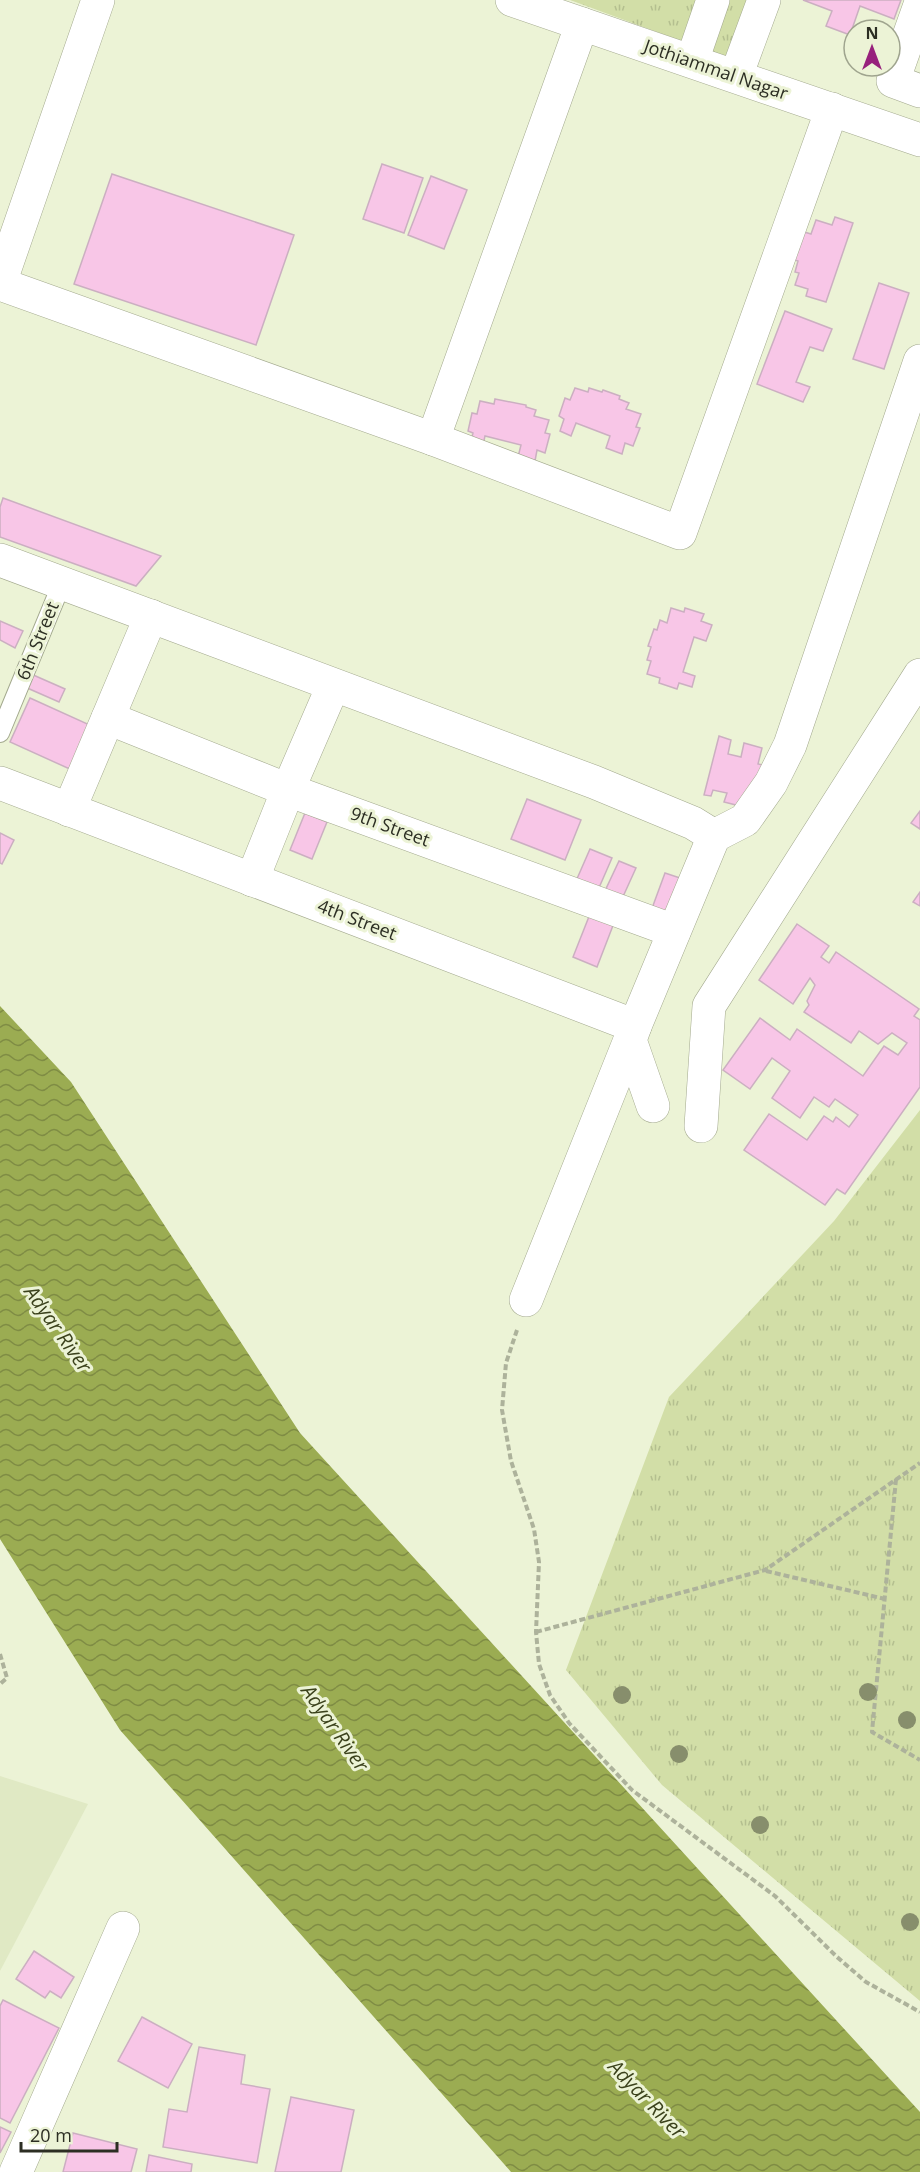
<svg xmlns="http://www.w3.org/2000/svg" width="920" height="2172" font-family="'Open Sans',sans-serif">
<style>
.built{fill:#e0e9c4}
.grass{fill:url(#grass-tufts)}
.water{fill:url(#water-waves)}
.building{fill:#f8c6e7;stroke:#cbafc1;stroke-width:1.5}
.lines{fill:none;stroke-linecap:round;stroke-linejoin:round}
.service-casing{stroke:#a3a98e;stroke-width:20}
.minor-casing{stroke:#a3a98e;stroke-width:34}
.path{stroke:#adb29b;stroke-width:4;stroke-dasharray:6 3;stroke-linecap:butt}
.service{stroke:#fff;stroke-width:18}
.minor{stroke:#fff;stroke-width:33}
.tree{fill:#878e6c}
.labels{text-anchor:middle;stroke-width:6;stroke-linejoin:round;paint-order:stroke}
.street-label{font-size:18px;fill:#2c2e23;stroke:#ecf3d6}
.water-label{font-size:20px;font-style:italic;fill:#3b421c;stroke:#ecf3d6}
</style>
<defs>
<pattern id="grass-tufts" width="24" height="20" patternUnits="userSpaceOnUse" patternTransform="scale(1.5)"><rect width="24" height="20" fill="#d2dea7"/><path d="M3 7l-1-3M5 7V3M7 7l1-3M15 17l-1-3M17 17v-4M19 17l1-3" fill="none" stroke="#b4bf8f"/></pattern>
<pattern id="water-waves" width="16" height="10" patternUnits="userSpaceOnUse" patternTransform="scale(1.5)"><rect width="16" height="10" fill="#9bac52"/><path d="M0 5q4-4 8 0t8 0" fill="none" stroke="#7f8c44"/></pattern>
</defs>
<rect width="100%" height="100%" fill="#ecf3d6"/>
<path class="built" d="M0,1776l88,28 -88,167z"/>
<g class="grass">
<path d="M570,0h185l-22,60z"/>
<path d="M920,1110v891l-258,-216 -96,-115 103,-273 165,-176z"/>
</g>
<path class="water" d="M0,1006l71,76 229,351 620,679v60h-409l-391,-442 -120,-191z"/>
<g class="building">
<path d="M803,0h98l-7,19 -34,-13 -10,29 -24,-9 6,-15z"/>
<path d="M382,164l41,14 -19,55 -41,-14z"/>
<path d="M112,174l182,61 -38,110 -182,-61z"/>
<path d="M431,176l36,14 -23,59 -36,-14z"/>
<path d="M835,217l18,6 -27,79 -20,-6 2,-7 -13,-4 4,-12 -4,-1 3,-11 -6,-2 9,-28 10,3 5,-14 16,5z"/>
<path d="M879,283l30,10 -25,76 -31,-10z"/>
<path d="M785,311l47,18 -9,22 -13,-4 -14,35 14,5 -7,15 -46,-18z"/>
<path d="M575,388l13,4 1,-4 13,4 1,-2 17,6 -1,3 10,4 -3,6 15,5 -5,13 4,1 -7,18 -8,-3 -3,11 -16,-6 4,-12 -34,-13 -5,13 -11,-5 4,-12 -5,-3 6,-18 5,2z"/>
<path d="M495,399l31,6v2l10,3 -2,6 15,4 -4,13 5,1 -5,19 -8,-3 -2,11 -17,-4 3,-12 -36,-9 -3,13 -12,-3 3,-13 -5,-2 4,-18 5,1 3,-13 14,3z"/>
<path d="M3,498l158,58 -25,30 -136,-49v-30z"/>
<path d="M671,608l13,4 1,-4 19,6 -3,7 11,4 -6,16 -12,-4 -11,35 12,4 -3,11 -13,-4 -2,6 -18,-6 1,-5 -13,-4 4,-13 -4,-1 4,-13 -3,-1 6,-17 3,1 3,-10 7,3z"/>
<path d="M0,621l23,10 -8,17 -15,-8z"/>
<path d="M31,674l34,15 -6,13 -34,-15z"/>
<path d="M30,698l62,28 -20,44 -62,-28z"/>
<path d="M719,736l12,4 -3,14 13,3 3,-14 18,5 -4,16 5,1 -19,42 -20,-5 3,-9 -14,-3 -2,6 -7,-1z"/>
<path d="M527,799l54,21 -16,40 -54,-21z"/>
<path d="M920,811v18l-9,-6z"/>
<path d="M305,813l22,9 -15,37 -22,-9z"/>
<path d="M0,833l14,7 -12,24 -2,-1z"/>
<path d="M590,849l22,9 -14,32 -22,-9z"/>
<path d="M619,861l17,7 -15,33 -17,-8z"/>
<path d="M665,873l24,8 -13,38 -25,-8z"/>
<path d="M920,892v14l-7,-4z"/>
<path d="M590,914l24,9 -17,44 -24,-10z"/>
<path d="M797,924l32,22 -8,11 8,6 7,-11 83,57 -5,7 6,4v67l-75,107 -8,-5 -12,16 -81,-55 25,-36 38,26 17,-24 9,6 3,-5 13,10 9,-12 -23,-16 -6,8 -15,-10 -14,21 -28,-20 18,-27 -18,-13 -22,31 -27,-19 37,-52 30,22 7,-11 66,47 21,-30 14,9 9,-12 -15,-10 -14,11 -19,-13 -8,12 -47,-31 5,-7 -2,-4 8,-16 -5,-7 -17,26 -34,-24z"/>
<path d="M34,1951l40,26 -13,21 -11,-7 -5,7 -29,-19z"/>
<path d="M3,2000l56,28 -49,95 -10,-5v-112z"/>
<path d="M142,2017l50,27 -24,44 -50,-27z"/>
<path d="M199,2047l46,8 -4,29 29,5 -13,74 -94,-16 6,-38 18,3z"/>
<path d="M291,2097l63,13 -13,62h-66z"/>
<path d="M0,2127l11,5 -11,21z"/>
<path d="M73,2133l64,16 -6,23h-68z"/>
<path d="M149,2155l43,9 -1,8h-45z"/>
</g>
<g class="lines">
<g class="service-casing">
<path id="service" d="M0,733l62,-150"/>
</g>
<g class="minor-casing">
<g id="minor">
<path d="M512,0l408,140"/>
<path d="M920,5l-27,76 27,10"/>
<path d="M692,61l21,-61"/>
<path d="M736,76l28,-76"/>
<path d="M0,283l98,-283"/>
<path d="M0,284l433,155 247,94 152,-424"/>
<path d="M433,439l149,-415"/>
<path d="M0,560l594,222 99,41 21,13 -79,190"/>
<path d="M108,718l180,72 386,141"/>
<path d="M0,783l635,243 -5,14 23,66"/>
<path d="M69,810l82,-194"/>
<path d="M714,836l31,-16 26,-37 19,-38 130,-384"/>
<path d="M252,880l36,-90 45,-104"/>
<path d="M701,1126l8,-120 211,-331"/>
<path d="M526,1300l104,-260"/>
<path d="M16,2172l107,-244"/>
</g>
</g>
<g class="path">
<path d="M517,1330l-11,33 -4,47 9,51 23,68 5,33 -3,70 3,32 11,31 19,28 63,67 143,106 62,61 29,25 54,30"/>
<path d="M896,1479l-24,253 48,28"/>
<path d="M766,1571l119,28"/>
<path d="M536,1632l229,-62 155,-107"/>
<path d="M0,1654l7,24 -7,6"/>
</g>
<use href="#service" class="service"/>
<use href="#minor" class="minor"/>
</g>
<g class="tree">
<circle cx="868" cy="1692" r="9"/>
<circle cx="622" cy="1695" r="9"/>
<circle cx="907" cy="1720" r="9"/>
<circle cx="679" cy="1754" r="9"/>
<circle cx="760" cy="1825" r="9"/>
<circle cx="910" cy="1922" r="9"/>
</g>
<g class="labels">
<g class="street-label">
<text transform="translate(716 70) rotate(19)" y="6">Jothiammal Nagar</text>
<text transform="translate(38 641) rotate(-68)" y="6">6th Street</text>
<text transform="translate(390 827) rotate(20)" y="6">9th Street</text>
<text transform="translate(357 920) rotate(21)" y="6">4th Street</text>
</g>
<g class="water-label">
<text transform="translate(58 1329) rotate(55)" y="7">Adyar River</text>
<text transform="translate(335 1728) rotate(55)" y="7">Adyar River</text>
<text transform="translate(647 2099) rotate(46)" y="7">Adyar River</text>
</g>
</g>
<g transform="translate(872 48)"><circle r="28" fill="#ecf3d6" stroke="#9fa48e" stroke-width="1.5"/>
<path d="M0-4.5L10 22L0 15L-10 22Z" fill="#97217c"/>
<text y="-9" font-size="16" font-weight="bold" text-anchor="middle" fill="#2c2e23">N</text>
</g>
<path d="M21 2142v9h96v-9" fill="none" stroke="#2c2e23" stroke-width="3"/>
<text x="30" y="2142" font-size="18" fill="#2c2e23" stroke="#ecf3d6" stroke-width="4.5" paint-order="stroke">20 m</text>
</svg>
